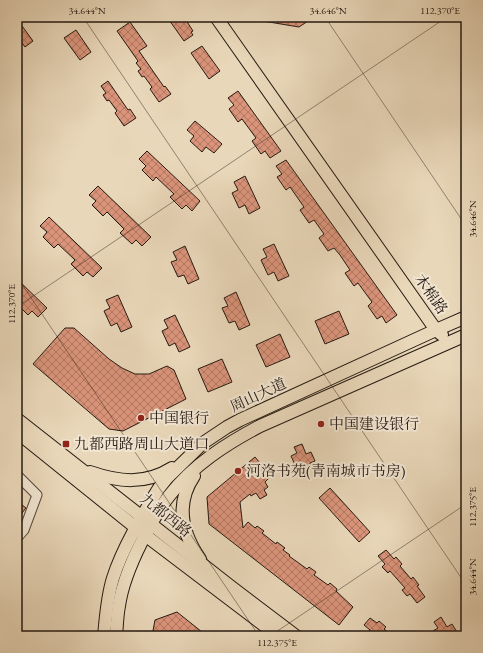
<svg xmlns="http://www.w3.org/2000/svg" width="483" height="653" font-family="'EB Garamond','Noto Serif SC',serif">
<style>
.building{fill:url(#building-cross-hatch);stroke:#251a12}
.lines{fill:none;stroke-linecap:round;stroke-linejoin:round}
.minor-casing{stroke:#56493c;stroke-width:11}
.major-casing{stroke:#251a12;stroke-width:14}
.minor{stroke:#f1e5d2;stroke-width:9}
.major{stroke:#e9d7b9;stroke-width:12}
.ticks{fill:none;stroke:#251a12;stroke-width:1;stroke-opacity:0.45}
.poi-dot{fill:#8f2418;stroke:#f1e5d2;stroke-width:1.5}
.labels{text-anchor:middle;stroke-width:4;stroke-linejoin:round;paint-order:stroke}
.street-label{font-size:15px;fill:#251a12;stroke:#f1e5d2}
.poi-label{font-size:15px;fill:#251a12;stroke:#f1e5d2;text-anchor:start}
.neatline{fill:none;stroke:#251a12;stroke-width:1.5}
.ticks-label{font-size:10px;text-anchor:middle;fill:#251a12}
</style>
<defs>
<pattern id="building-cross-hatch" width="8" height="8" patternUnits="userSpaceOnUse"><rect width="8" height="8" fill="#db947a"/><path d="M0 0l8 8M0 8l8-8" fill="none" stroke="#b17863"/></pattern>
</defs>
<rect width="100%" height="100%" fill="#e9d7b9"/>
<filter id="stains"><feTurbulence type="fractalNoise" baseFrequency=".005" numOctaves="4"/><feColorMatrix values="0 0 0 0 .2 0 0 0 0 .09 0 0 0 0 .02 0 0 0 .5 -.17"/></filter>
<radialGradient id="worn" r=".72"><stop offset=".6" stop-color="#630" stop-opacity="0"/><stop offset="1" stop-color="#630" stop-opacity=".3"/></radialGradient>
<g class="building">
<path d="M167,17h17l9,14 -2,1 2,3 -9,6z"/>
<path d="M257,17h57l-15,10 -42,-7z"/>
<path d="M17,19l16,22 -8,6 -5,-7 -3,2z"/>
<path d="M130,22l17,24 -8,5 25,36 1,-1 6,8 -12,8 -9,-13 2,-2 -8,-11 -2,1 -4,-6 3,-2 -5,-6 2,-2 -21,-30z"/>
<path d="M76,30l15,22 -11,8 -16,-22z"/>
<path d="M202,46l18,25 -11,8 -18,-26z"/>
<path d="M108,81l20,29 2,-1 6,9 -12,8 -9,-13 2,-2 -8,-11 -2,1 -4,-6 3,-2 -5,-7z"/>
<path d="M238,91l43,60 -11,7 -5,-7 -4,3 -9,-13 4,-3 -14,-19 -4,3 -9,-13 5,-4 -6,-7z"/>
<path d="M195,121l27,23 -8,9 -8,-6 -4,5 -12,-11 4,-5 -7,-6z"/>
<path d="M147,151l53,50 -8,10 -6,-6 -4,4 -12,-12 4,-3 -18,-17 -3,4 -11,-11 4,-4 -7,-7z"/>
<path d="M286,160l111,155 -11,8 -4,-7 -5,3 -9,-13 4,-4 -14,-19 -4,3 -9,-13 5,-3 -10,-15 -6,-7 -6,3 -9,-13 5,-4 -10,-14 -5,3 -9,-13 4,-3 -14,-20 -4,3 -9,-13 5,-3 -6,-8z"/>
<path d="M245,176l15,32 -11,6 -4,-9 -6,3 -7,-15 6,-3 -4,-8z"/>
<path d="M98,186l53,51 -9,9 -6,-6 -4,4 -12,-11 4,-4 -17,-17 -4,4 -11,-11 4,-4 -7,-6z"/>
<path d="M49,217l53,51 -9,9 -6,-5 -4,4 -12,-12 4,-4 -17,-16 -4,4 -11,-11 4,-5 -7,-6z"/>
<path d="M274,244l15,32 -11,5 -4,-9 -6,3 -7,-15 6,-3 -4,-8z"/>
<path d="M185,246l14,33 -11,5 -4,-9 -6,2 -7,-15 6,-2 -4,-8z"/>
<path d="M17,279l30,29 -9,9 -6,-6 -4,4 -11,-11 3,-4 -3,-3z"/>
<path d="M236,292l14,33 -11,5 -4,-9 -6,2 -7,-15 6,-2 -4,-8z"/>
<path d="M118,295l14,32 -11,5 -4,-9 -6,3 -7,-15 6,-3 -4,-8z"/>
<path d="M339,311l10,23 -24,10 -10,-23z"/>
<path d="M175,315l15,32 -11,5 -4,-9 -6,3 -7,-15 6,-3 -4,-8z"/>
<path d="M65,328h9l35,31 13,9 13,6h14l18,-8 7,4 12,29 -63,32 -14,-2 -76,-65z"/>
<path d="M280,334l10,23 -24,10 -10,-22z"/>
<path d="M222,359l10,23 -24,10 -10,-23z"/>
<path d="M302,444l4,10 5,-2 4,9 -5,2 2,6 -8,3 -3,-7 -5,2 -5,-11 6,-3 -3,-6z"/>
<path d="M255,457l16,19 -6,6 3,5 -4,3 3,5 -7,4 -4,-6 -5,3 -1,-2 -10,8 3,26 5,-6 7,6 2,-2 7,5 -2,2 14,11 1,-2 8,6 -2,2 7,5 -1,1 18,13 2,-2 7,5 -2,3 14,10 2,-2 7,6 -1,2 17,16 -14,18 -130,-101 -2,-27z"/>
<path d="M330,488l40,44 -11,10 -40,-44z"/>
<path d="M17,501l9,7 -9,11z"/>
<path d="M386,550l8,9 2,-2 6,7 -2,2 11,13 2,-2 6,8 -2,1 8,11 -8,6 -7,-9 -3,2 -5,-6 3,-2 -15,-17 -2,2 -6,-6 3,-3 -7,-8z"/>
<path d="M177,612l30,24h-55l3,-16z"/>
<path d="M441,617l6,10 5,-3 5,8 -6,4h-15l-3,-5 5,-3 -4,-6z"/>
<path d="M370,618l7,5 2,-2 7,6 -2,2 9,7h-22l-3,-3 2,-3 -6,-5z"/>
</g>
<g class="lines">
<g class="minor-casing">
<path id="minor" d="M17,475l20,20 -13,35 -7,8"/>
</g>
<g class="major-casing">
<g id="major">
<path d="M216,17l220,313 6,5"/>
<path d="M17,419l213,167 66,50"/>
<path d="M17,432l128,103 133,101"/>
<path d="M90,472c29,10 55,13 82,-4"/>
<path d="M194,476c-19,28 -12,57 6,83"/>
<path d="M104,636c2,-20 3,-39 9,-58 10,-31 29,-62 46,-90l8,-10 36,-35 24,-16 13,-7 196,-90 30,-13"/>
<path d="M116,636c1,-10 1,-20 3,-30 3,-22 12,-43 22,-63 8,-16 17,-33 28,-47 24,-31 57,-52 91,-70l206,-91"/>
</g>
</g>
<use href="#minor" class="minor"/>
<use href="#major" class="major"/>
</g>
<path class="ticks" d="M83,17l383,568M325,17l141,209M17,277l242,359M17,307l430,-290M270,636l196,-132"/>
<g class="poi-dot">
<circle cx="141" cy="418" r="4"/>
<circle cx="321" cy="424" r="4"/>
<rect x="62" y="440" width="8" height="8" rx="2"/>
<circle cx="238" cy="471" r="4"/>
</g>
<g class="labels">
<g class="street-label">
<text transform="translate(431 294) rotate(55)" y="5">木棉路</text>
<text transform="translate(258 395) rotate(-25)" y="5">周山大道</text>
<text transform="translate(166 515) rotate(38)" y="5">九都西路</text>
</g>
<g class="poi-label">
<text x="149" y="423">中国银行</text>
<text x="329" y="429">中国建设银行</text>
<text x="74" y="449">九都西路周山大道口</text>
<text x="246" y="476">河洛书苑(青南城市书房)</text>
</g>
</g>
<rect width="483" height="653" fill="none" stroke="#e9d7b9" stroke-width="44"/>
<rect x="22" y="22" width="439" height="609" class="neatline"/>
<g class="ticks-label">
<text x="87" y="14">34.644°N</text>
<text x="328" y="14">34.646°N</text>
<text x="440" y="14">112.370°E</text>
<text transform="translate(472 219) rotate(-90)" y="4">34.646°N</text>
<text transform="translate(11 304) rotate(-90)" y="4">112.370°E</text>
<text transform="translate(472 507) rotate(-90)" y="4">112.375°E</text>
<text transform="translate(472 577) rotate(-90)" y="4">34.644°N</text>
<text x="277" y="646">112.375°E</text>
</g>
<rect width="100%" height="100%" filter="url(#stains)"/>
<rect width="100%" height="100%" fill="url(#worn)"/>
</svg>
